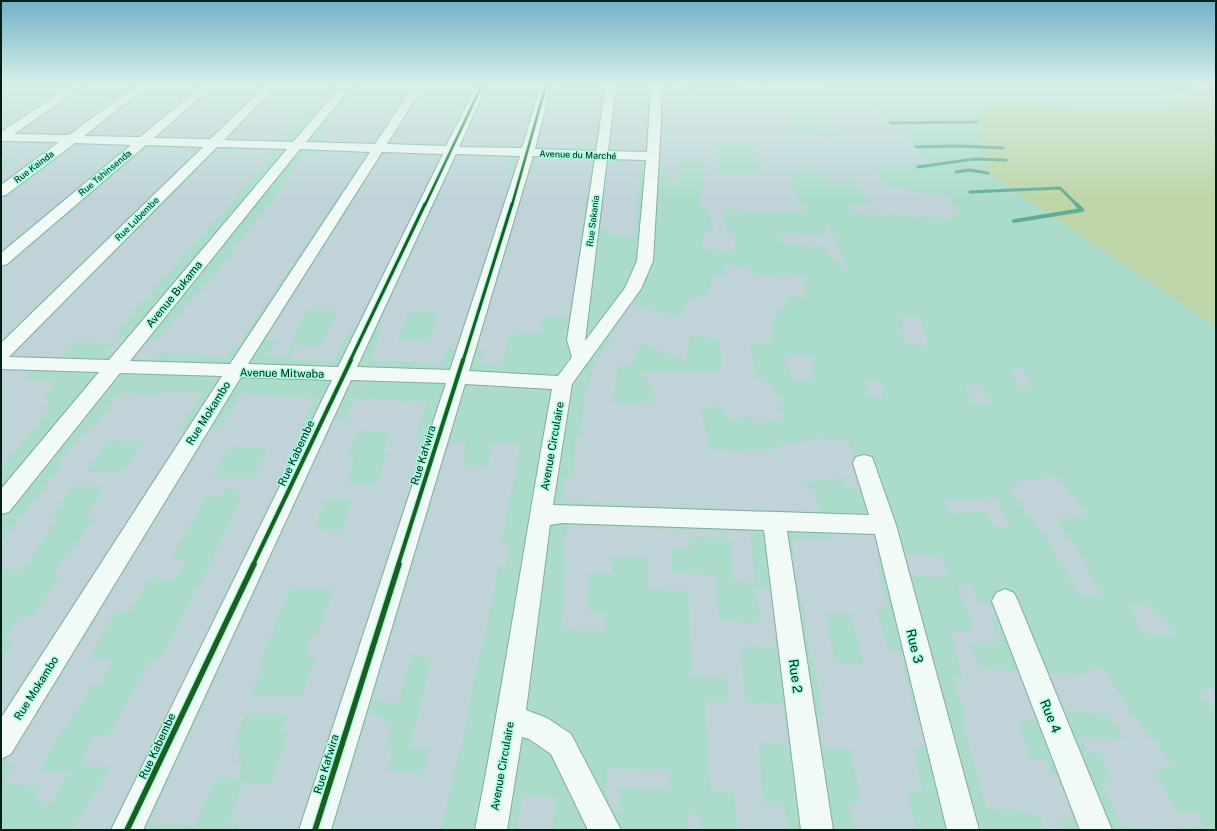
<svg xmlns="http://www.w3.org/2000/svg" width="1217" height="831" font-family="'Public Sans',sans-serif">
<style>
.built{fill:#93e2c9}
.green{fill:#bdd5a7}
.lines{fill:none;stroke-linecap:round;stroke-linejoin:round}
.stream-far1{stroke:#60ad96;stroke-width:3}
.stream{stroke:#60ad96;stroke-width:4}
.building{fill:#bfd3d9;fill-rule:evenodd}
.minor-casing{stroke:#84aca0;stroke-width:2}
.minor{fill:#f2faf7;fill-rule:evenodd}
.cycleway-far3-casing{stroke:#a2fedf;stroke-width:4}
.cycleway-far2-casing{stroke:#a2fedf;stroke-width:5}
.cycleway-far1-casing{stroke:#a2fedf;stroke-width:6}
.cycleway-casing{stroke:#a2fedf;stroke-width:8}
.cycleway-far3{stroke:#1b5e20;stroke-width:2.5}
.cycleway-far2{stroke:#1b5e20;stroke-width:3}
.cycleway-far1{stroke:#1b5e20;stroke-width:4}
.cycleway{stroke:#1b5e20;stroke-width:5.5}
.labels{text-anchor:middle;stroke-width:3;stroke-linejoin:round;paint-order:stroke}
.far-street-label{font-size:9px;fill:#021f17;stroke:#a2fedf}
.street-label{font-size:11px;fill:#021f17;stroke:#a2fedf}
.near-street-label{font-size:13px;fill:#021f17;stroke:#a2fedf}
</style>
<rect width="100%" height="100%" fill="#aadbcb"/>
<path class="built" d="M1,85h72l-22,14 -50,-2z"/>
<path class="green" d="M1194,85h22v241l-228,-153 -12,-56 16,-16 77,6h100l19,-11z"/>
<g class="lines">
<g class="stream-far1">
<path d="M1156,85l29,5"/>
<path d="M685,93l10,-6 13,-2"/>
<path d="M882,123l95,-1"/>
<path d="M908,147l51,-1 44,2"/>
<path d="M918,167l56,-8 32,1"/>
<path d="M956,172l13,-2 19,3"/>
<path d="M970,192l90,-4 17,17"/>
</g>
<path class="stream" d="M1014,221l68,-11 -6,-6"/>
</g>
<g class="building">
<path d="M85,85h50l-66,48h-50z"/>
<path d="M150,85h51l-62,50h-51z"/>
<path d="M215,85h49l-55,52h-51z"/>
<path d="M278,85h54l-29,30 -7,9h-9l-9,16 -51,-1z"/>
<path d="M361,85h51l-38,57 -52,-1 11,-21z"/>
<path d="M425,85h50l-30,59 -55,-1z"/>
<path d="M488,85h52l-19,61h-60z"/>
<path d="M552,85l52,1 -9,63 -58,-2z"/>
<path d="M669,85h16l1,5 43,-2 -1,-2 13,-1h83l1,17 14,-1 7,8h7l2,3 23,-1 15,16h7l27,36h-55l16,25 14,-1 7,1 3,4 30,1 1,2h4l13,19 -11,2 3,3 -101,-6v-9l21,-1 -22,-24 -21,2 -8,-11 -31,1 7,13h-5l2,4h-3l17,25 -86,-3 6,24h8l-2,19 -32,-5 2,-16 10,1 -6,-26h-8l1,-18h3l-1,-27h-24v22h-12l-2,-16h-5l2,-60h4l-1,-12h4zM789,110h26l20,27 -43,-3zM753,143l11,26h-11l3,7 -37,-2 -5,-30z"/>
<path d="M617,86l21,1 -1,21h11l-2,42h-36z"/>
<path d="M1,116h21l-21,14z"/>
<path d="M1,142l54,1 -54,40v-10l21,-16h-21z"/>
<path d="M75,145l52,1 -126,105v-53l6,-2z"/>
<path d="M147,147l52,1 -198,193v-74l7,-2z"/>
<path d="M218,149l54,1 -2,4h4l-39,43h2l-18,22h-2l-27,31h-2l-43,51h-2l-27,29 6,1 -10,14 -36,-4 -15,16 -49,-1z"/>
<path d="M317,151l50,2 -130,194h-3l-7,11 -18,-1 1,-2 -51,-2 -6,7 -20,-1 17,-20h9l36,-44h3l83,-106 23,-34 11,-1z"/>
<path d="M383,154l58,1 -85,172h-4l-18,35 -45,-3 7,-13 23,1 19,-36 -30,-1 -24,47h-17l9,-17h-11z"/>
<path d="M457,156l54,1 -5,16h7l-58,176h-8l-6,16 -51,-4h-20l12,-33h-5zM408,312l29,1 -8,29 -31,-2z"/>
<path d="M538,158l55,1 -24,158 -27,-1 -1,17 -31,1 -9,31 -21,-1 4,-13 -7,-1 52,-177h5z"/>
<path d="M608,161h36v7h-4l-5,68 -26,-1 1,-7h-10z"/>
<path d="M826,222l10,17 15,37 -25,-22v-6l-45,-5v-9l45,1z"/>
<path d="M726,265l25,3 -2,6 33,1v-2l21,3v8h3l-1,14 -16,-2 -3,11 -3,-1 -11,16 -2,23 -21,-3 8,36 7,-1 18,25 -6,2 11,12 -31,8 -6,-9 -19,6 -11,-15 -20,2 11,41 14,-1 1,3 49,-2 -2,-2 45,-9 30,2 6,18 -2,5 7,24h-14l-1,-9 -42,4 17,15 -5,4 10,8 -9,3 -253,-10 2,-24h10l1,-40 5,-1 4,-34h-2l5,-17h2l3,-17 35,-59 4,-5 49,12 8,-16 5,1 4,-6 9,2 8,-23 8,2zM690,334l30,6 1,31 -78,1 14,30 -44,1 5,-38 12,3 11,-25 45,18z"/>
<path d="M901,315l19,2 9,29 -22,-1 -7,-15h4z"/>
<path d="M120,338h6l-15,18 -7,-1z"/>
<path d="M784,355l27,1 4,22 -22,4z"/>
<path d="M1009,369h14l10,18 -15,-1z"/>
<path d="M1,370l30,1 -8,9 34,2 -16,18h10l-8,10h7l-49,57z"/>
<path d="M868,378l14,2v18l-15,-3z"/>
<path d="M964,385l17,1 9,18 -17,-1z"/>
<path d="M162,391l41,2 -24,36h7l-185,286v-57l13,-17h-10l17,-26 12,1 28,-42h-8l13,-20 3,1 25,-37 -9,-1 18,-27h-4l2,-3 -27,-1 -24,32h8l-36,53 -21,-1v-28l62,-78h-6l14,-17 16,-20 8,-2 24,-31 40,1zM108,441l35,2 -21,30 -36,-1z"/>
<path d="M240,394l76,4 -13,24 4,1 -6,11h3l-194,396h-38l38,-63 -31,-1 16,-31 13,1 43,-77 9,1 37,-72h2l43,-94 -14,-7 -6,10 -15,-1 -36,63 15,1 -12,20 -24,-2 -21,34 -13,-1 -27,47 25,1 -13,24h-7l-28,45h-2l-25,44h30l-18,31 -16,-2 7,-14 -39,-4 10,-17 -10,-1 5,-8 4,-2 199,-326 8,1zM229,447l37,2h2l-16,29h-40z"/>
<path d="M355,398l73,4 -15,39h12l-127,389h-61l2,-7 -11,-1 15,-40 27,2 18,-51h-6l7,-18 -44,-1 -13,32h10l-6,17 7,1 -6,15 -21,-1 -21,49 -46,-5 178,-387 9,-15 9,1zM357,431l33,2 -8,20 5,1 -11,31 -31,-1 10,-26 -9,-1zM326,499l26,1 -10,30 -27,-2zM291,587l43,3 -17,44h-4l-9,23 12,1 -15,38 -51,-1 14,-33h-4z"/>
<path d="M449,443h17l-3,22 25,2 4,-24h28l-3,26 -12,49h2l-6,26h8l-3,23h-8l-5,35h-2l-6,33 -11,44 -13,72h-2l-18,79h-108l36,-120 23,15 -7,24 8,1 -6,21 37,3 5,-25 -19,-1 21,-89 -19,-5 -14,50 -26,-4z"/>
<path d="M1057,476l31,40 -32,3 30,45 -1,1 18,31h-24l-16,-30 -18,-29 -37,-49 8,-1 -3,-3 4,-2z"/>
<path d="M995,498l16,29 -17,1 -9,-16 -35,1 -7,-13z"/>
<path d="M567,525l183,7 5,51 -22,-2 -2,-39h-5v-4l-37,-1v12l-17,-2v25l44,3 3,45 35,3v-4h7l-6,-30 15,-1 7,61 -36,-3 4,56 38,2 5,41 -29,-2 4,62 21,1 4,24h-51l-3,-38 -23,-1 -7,-89h24l-1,-24 -36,-2 -3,-85 -40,-2v-32h-36v17l-23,-1 -2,40h18l-1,18 -43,-2 5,-75h-4l1,-18h4z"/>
<path d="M830,534l44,1 6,24h-4l12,49 -12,-1 12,43 14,2 3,12h-2l11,47h2l10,37h-13l10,44 -16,-1 9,39h-60l-7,-29h12l-11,-52 -28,-2 -5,-31h6l-10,-58h-3l-7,-56h-3l-6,-38 2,-2 -5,-23h40zM825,613h25l14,51 -29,-2z"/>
<path d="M905,554l37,2 7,21 -38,-1z"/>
<path d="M971,585l9,18h10l1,2 7,15h-7l5,14h3v8l-28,1 8,26 38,1 19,50 -18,-2 12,41 16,1 6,15 6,1 16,43 -14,-1 4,12 -20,-1 -5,-13h-10l-2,-4 -41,-4 -23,-85h4l-14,-46 10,1 -13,-48 22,2 -3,-11 3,-1 -15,-34z"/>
<path d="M1129,604l22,2 6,10 9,2 8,19 -31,-4z"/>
<path d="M1102,668l32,49h3l14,22h4l17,29 -19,2 24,43 19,-1 8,14 -36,4 -47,-3 -19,-45h11l-13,-28 -13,-1 -7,-16 44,2 -17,-25 -42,-3 -16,-38 34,2 -2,-4z"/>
<path d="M1211,687l5,5v17l-16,-16z"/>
<path d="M607,768l62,2v20l-48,-2 -1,23h-7l-6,-12z"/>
<path d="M522,795l34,3 -4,32h-35z"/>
<path d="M688,814l13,1 1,15 -14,-1z"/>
</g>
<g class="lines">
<g class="minor-casing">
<g id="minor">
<path d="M72,85h12l-70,49 55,1 68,-50h12l-65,51 56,1 63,-52h11l-60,53 56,1 56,-54h11l-53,55 69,2 49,-57h11l-47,57 69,2 39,-59h10l-37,59 59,2 31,-61h10l-28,62 63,1 19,-63h10l-16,64 61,2 10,-66h10l-8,66 39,1 4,-67h10v38l-8,138 -12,28 -69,95 -19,121 316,10 -16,-52 3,-6 8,-2 8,2 24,68 83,305h-32l-72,-296 -88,-3 46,299h-32l-37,-300 -202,-7 -12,2 -24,185 21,8 24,16 50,96h-33l-37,-76 -22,-15 -7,-2 -15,93h-32c29,-147 50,-294 77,-441l-87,-5 -134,446h-32l147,-447 -95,-3 -208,450h-32l221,-450 -91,-3 -230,377 -10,5v-41l221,-342 -102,-3 -111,139 -8,2v-25l98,-117 -98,-3v-26l202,-196 -57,-2 -139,119 -6,2v-13l130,-108 -56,-2 -69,52 -5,1v-11l58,-43 -58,-1v-9zM217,147l70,2 -178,211 -100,-3zM300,149l70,3 -140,212 -100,-3zM382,152l61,2 -105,213 -90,-3zM456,154l64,2 -70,214 -93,-3zM533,156l62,2 -28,182 5,17 -14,19 -89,-5zM607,159l39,1 -9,101 -12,27 -40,53z"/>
<path d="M1005,589l9,4 4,8 94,229h-32l-88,-229 4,-8z"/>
</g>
</g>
<use href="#minor" class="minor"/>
<g class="cycleway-far3-casing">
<g id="cycleway-far3">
<path d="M425,205l57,-120"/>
<path d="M512,205l34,-120"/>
</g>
</g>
<g class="cycleway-far2-casing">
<g id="cycleway-far2">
<path d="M350,361l75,-157"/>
<path d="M463,361l49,-157"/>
</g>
</g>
<g class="cycleway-far1-casing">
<g id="cycleway-far1">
<path d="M253,565l98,-205"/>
<path d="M398,565l65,-205"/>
</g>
</g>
<g class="cycleway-casing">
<g id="cycleway">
<path d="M127,830l127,-266"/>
<path d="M315,830l84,-266"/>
</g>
</g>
<use href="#cycleway-far3" class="cycleway-far3"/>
<use href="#cycleway-far2" class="cycleway-far2"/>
<use href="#cycleway-far1" class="cycleway-far1"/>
<use href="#cycleway" class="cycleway"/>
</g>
<linearGradient id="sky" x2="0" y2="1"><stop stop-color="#71b1c7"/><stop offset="0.42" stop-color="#d9efe8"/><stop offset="1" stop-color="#d9efe8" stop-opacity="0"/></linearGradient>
<rect width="1217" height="201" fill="url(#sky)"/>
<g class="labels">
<g class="far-street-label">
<text transform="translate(578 155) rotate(2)" y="3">Avenue du Marché</text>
<text transform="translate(34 167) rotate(-37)" y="3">Rue Kainda</text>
<text transform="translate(105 173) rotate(-40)" y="3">Rue Tshinsenda</text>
<text transform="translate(137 219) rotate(-45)" y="3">Rue Lubembe</text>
<text transform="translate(593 221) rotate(-83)" y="3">Rue Sakania</text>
</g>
<g class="street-label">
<text transform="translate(174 294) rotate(-51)" y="4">Avenue Bukama</text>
<text transform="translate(282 373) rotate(1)" y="4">Avenue Mitwaba</text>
<text transform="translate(208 413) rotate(-58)" y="4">Rue Mokambo</text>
<text transform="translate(552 446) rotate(-80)" y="4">Avenue Circulaire</text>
<text transform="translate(296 453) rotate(-65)" y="4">Rue Kabembe</text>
<text transform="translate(423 455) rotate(-73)" y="4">Rue Kafwira</text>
<text transform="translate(36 688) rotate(-58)" y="4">Rue Mokambo</text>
<text transform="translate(157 746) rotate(-65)" y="4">Rue Kabembe</text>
<text transform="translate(326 764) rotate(-73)" y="4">Rue Kafwira</text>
<text transform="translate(502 766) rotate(-80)" y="4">Avenue Circulaire</text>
</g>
<g class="near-street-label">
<text transform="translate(915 646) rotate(76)" y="5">Rue 3</text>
<text transform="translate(796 676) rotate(82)" y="5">Rue 2</text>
<text transform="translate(1051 716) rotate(68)" y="5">Rue 4</text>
</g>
</g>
<rect width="1217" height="831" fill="none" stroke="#021f17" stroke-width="4"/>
</svg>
